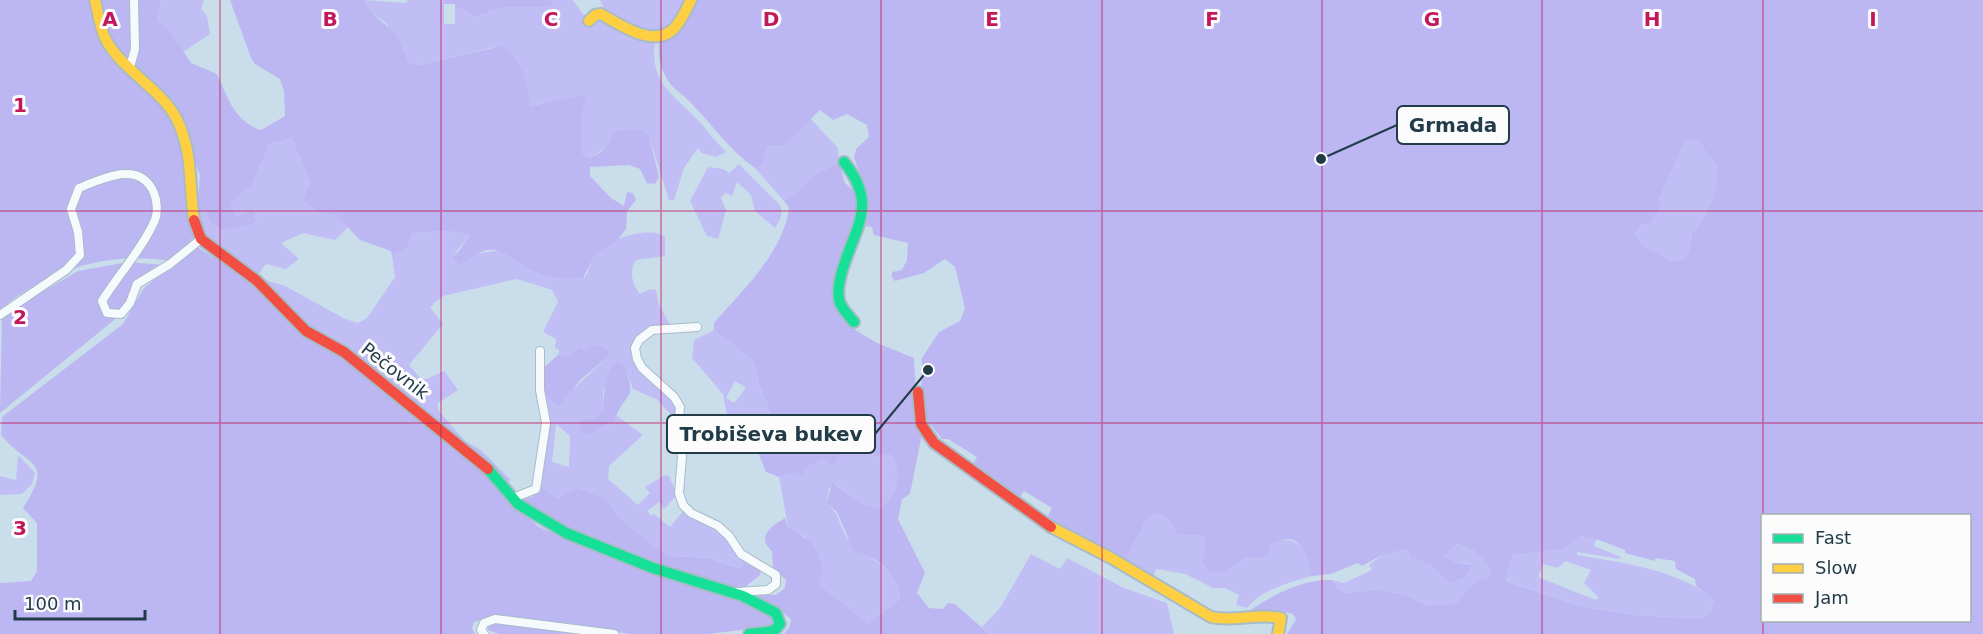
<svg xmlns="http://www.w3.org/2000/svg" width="1983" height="634" font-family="'DejaVu Sans',sans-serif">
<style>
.green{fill:#c1bef6;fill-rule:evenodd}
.forest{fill:#bcb7f2;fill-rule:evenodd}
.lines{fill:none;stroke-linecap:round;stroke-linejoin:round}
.street-casing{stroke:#a6bcc8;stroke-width:10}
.fast-casing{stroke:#a6bcc8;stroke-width:14}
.slow-casing{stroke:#a6bcc8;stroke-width:14}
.jam-casing{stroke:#a6bcc8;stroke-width:14}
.street{stroke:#f7fafc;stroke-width:8}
.fast{stroke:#16e098;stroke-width:10}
.slow{stroke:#ffcf43;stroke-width:10}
.jam{stroke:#f24e42;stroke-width:10}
.grid{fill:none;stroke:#c2185b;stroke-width:1.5;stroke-opacity:0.55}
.labels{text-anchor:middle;stroke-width:6;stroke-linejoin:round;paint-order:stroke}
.street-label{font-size:18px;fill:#213b49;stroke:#fcfcfc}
.grid-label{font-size:20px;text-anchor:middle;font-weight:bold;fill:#c2185b;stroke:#fcfcfc;stroke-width:6;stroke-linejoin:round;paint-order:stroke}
.leader{fill:none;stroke:#213b49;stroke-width:2}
.callout-dot{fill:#213b49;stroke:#fcfcfc;stroke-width:2}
.callout{fill:#fcfcfc;stroke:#213b49;stroke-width:2}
.callout-label{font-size:20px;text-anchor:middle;font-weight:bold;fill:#213b49}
</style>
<rect width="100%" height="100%" fill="#c9deea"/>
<g class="green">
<path d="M161,0h43l-3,9 6,7 3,18 -27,18 -17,-27 -9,-4z"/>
<path d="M364,0l42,3 2,-3h36v24h11v-16l8,1 11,8 29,-10h46l5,-7h19l9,13 14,10 8,-6 51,23c-5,41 13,50 39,76 11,11 20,24 32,36l-10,5 -14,-4 -4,-5 -14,20 -10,32h-5l-20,-63 -36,-3 -4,12 -20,12 -7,-4v-40l4,-13 -44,2 -12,4 -35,-60 -77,18 -10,-3 -22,-39 -14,-10z"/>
<path d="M600,0h86l-14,28 -21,7 -44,-21z"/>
<path d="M809,117l29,31 1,15 -25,12 -14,15 -16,11 -29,-33 7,-3 6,-19 16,-1z"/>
<path d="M1686,137l15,5c2,10 11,15 15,24 6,17 -11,56 -24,67l-2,15 -5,11 -13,2 -31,-17 -6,-8 22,-36z"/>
<path d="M293,138l16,37 9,37 18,3 13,11 -14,14 -32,-7 -22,10 18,16 -13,10 -20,-5 -7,9 -7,-1c-26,-18 -50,-28 -55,-62l9,1 4,11 11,8 36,-13 -5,-6 -16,5 -5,-6 1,-9 37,-57z"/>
<path d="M739,164l40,40c5,10 1,16 -4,24l-20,-17 -4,-16 -14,-13 -5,14 -7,-3 -4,5 5,12 -8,29 -11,-3 -17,-35 18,-34 15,2 6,4z"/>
<path d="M448,231l22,4 -18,22 50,-7c32,22 41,29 82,28 6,-7 6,-17 12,-25 10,-14 56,-28 69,-16v19l-29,4c-7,11 -4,24 4,34l10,-5 6,1 3,15 13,23 -27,5 -12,26 4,8 40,38 1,8 -6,3 -16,-17 -23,-10 -9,-23 -21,25 1,18 -12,12 -3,14 25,-14 2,-6 27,20 -34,31 -1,13 30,26 12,-12 -5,-6 20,-12 4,1 8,19 -13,14 -5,-7 -12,9 4,5 3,-2 16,13 14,-17 34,19 28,30 -3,10 -35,-11 -37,-2 -15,-8 -36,-30 -14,-19h-48l-16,-13 2,-92 30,-6 34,-31 -23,-6 -5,-4 -11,10 -10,-3v-4l-4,-3 1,-8 -13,-7 15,-30 -6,-12 -35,-11 -74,17 -13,11 13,17 -34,41 12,14h6l17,-8 14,19 -20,13v7l27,31 16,9 30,30 -6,4 -201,-158 -45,-48 26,8 60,33 13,4 9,-5 28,-41 -3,-21 15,-8 6,-15zM556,424l14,12 -1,31 -17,-5z"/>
<path d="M714,330l38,29c5,9 5,18 8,28 7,22 24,39 8,61l-12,-1 -27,-22 -6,-31 -31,-36 2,-18zM735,381l11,7 -12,15 -8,-5z"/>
<path d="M856,445l7,1 14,11 10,-3 5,2c10,20 6,39 -13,53l-18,-6 -25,-19 -7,4 -2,15c13,12 10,17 18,31 15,27 52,25 55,65l-31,25 -48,-38 -15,-49 -18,-10 -9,-50 26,-8 17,-11 17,-3z"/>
<path d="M18,455l17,18 -3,11 -10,10 -22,1v-19l16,4z"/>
<path d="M1153,514h10l8,8 6,13h24l5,5 -4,22 23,10 20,-15 18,1c2,-4 4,-10 7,-13 10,-11 31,-4 37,8 3,6 4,16 5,23 -22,6 -51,14 -65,32l-11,-3 3,-10 -14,-7h-12l-28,-14 -29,-5 -3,7 -28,-15 22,-43z"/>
<path d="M1581,536l15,3 -2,7 27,11 -1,2 -43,-7v3c42,7 105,15 137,45l-3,10 -8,9 -68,-4 -55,-9 -71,-24 -3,-5 7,-22 48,-6zM1565,561l26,9 -7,13 14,14 -2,3 -58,-23 5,-13 15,4z"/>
<path d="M1455,544c14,3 31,12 36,26l-3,9 -32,25 -16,2h-12l-22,-11 -28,-6 -30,4 -11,-4 -5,-9 12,3 28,-13 -3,-5 13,-10 25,-6 4,9 21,7 39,-1 -15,-2 -14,-6z"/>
<path d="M1031,554l29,15 7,-11 57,30 43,15 7,31h-185l-7,-7 18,-19z"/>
</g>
<g class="forest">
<path d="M0,0h89l12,41 71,78 19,61 -1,45 3,13 -23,23c-60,-10 -123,8 -170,49z"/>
<path d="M98,0h34v50l-3,7h-6l-14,-20z"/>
<path d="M137,0h24l-4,21 9,4 25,38 26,11c11,24 17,47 44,56l24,-14 -1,-25 -4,-12 -25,-15 -4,-6 -21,-58h134l8,13 25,22 11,27 10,3 84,-19c20,14 26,38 28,61 17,-6 34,-6 51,-12l5,6 -4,13v40l7,4c14,-6 19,-10 24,-24l6,-4h22l8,7 10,40 -4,7 -8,-1 -7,-14 -11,-4 -39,2v9l21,22 13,8 3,-14 6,1 3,7 -9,11 -1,18 -8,11 -22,13 -13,25c-16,1 -30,1 -45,-5 -35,-14 -38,-40 -78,-8l-8,-8 7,-6 11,-16 -22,-4 -35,2 -6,15 -15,8 -1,-5 -31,-11 -24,-25 -18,-3 -15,-13 8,-16 -19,-45 -23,6 -18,42 -19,15 -1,9 5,6 15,-5 4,2 1,7 -6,5 -29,5 -11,-8 -4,-11 -9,-1 3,-35 -30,-74 -34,-35z"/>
<path d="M444,0h110l-4,7h-47l-29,10 -11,-8 -8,-1v-4h-11z"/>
<path d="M695,0h1288v634h-696l9,-15 -3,-5 -9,-2 -40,2c26,-17 55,-35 88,-34l5,9 11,4 30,-4 28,6 22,11 28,-2c10,-11 16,-23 32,-26l3,-8c-6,-14 -21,-23 -35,-26l-13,12 13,6 15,3 -5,11 -16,7 -18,-18 -21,-7 -4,-9 -25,6 -20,11 -4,-3 -27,11 -19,2c-5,-23 -12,-49 -42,-31l-2,8 -5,5 -18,-1 -20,15 -14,1 -9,-11 4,-22 -5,-5h-24l-6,-13 -8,-8h-10l-6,4 -22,43 -54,-25 -25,-16 6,-12 -28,-17 -5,7 -47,-31 5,-10 -29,-18h-6l-21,-27 1,-54 17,-26 21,-11 5,-13 -10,-41 -10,-8 -21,14 -29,8 -3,-4v-5l10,-2 5,-10 1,-17 -34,-8 -2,-8 -6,-1 3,-16 -2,-18 -13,-34 2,-9 13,-12 -2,-12 -20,-11 -14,6 -13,-10 -36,35 -16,1 -6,19 -7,3c-26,-18 -43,-44 -65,-66 -9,-10 -19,-13 -25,-27 -5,-9 -7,-21 -6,-31zM1686,138l15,4c2,10 11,15 15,24 6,17 -11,56 -24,67l-2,15 -5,11 -13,2 -31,-17 -6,-9 7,-11 9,-2 10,-17 -3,-5zM1762,516h208v104h-208zM1581,536l18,4 26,10v3l30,8v-3l20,3 1,8 19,10 1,7 18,14 -3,10 -8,9 -68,-4 -55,-9 -72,-24 -2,-5 7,-22 49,-6z"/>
<path d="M839,163l6,20 15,13 2,9 -21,79 6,41 30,18 37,15 3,54 6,17 -13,65 -8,5 -4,20 27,54 -8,20 12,15 14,1 5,-6 7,1 34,30h-205l6,-8 1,-7 -10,-8 -28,-12v-4h23l9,-7 1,-8 -13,-12 -1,-17c-16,-14 -1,-25 13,-33l3,9c25,14 28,18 35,45l-4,5 2,9 48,38 31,-25c-2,-26 -22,-42 -46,-48l-17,-39 -10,-9 5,-21 29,21 18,6c19,-14 23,-33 13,-53l-5,-2 -10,3 -14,-11 -7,-1 -17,10 -5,11 -12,-7 -13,7 -8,9 -4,-3 -18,5 -13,-5 -10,-25 12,1c16,-22 -1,-39 -8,-62 -3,-9 -3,-18 -8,-27l-38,-29v-7c28,-32 69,-70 75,-115l-5,-7 16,-11 14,-15z"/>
<path d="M196,246l44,28 20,16 40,42 43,24 139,111 37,43 20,17 45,19 147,51 42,20 3,4 -2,5 -66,8h-77l-123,-17h-18l-16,5 -2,6 3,6h-475v-51l31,-2 6,-10v-48l-14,-15c31,-49 7,-39 -22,-73l1,-18 121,-93 21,-36z"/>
<path d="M128,262l36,3 -13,8 -21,24 -16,23 -114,93 2,-97 76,-45z"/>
<path d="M595,345l7,1 6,4v7l-28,23 -20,25c-18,-5 -16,-19 -18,-36l17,-15 10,3 11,-10 5,4z"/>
<path d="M618,362l6,3c14,38 2,24 -10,56l-25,14 -8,-3 -3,-8 8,-5 6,2 12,-12c-1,-17 1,-29 9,-45z"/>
<path d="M542,486l16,13 19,-11 29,11 14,19 36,30 15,8 37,2 34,11 4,-10 15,10 -1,6 -15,12 -12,1 -78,-23 -40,-19 -29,-9 -44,-22 -21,-15 11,-3z"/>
<path d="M499,623l90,11h-90l-11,-4v-4z"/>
</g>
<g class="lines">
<g class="street-casing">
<g id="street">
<path d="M130,67l5,-18 -1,-49"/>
<path d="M0,315l66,-45 14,-15 -2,-23 -7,-23 8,-21c25,-10 61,-28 75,5 3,8 4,19 1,27 -13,29 -36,54 -53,81l5,12 14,1 9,-11 7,-19 33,-20 31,-25"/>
<path d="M697,327l-45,3 -13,10 -4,8 2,11 5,9 32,29 6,10 -2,22 4,28 -3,36 4,12 8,8 27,13 11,10 12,18 35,21v9l-8,6 -31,2"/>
<path d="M513,498l23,-9 10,-66 -6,-33v-39"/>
<path d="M484,634l-3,-4 3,-7 11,-4 119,15"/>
</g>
</g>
<g class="fast-casing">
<g id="fast">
<path d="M844,162c36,44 9,67 -3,113 -2,8 -4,20 -1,28 3,7 9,13 14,19"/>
<path d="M488,469l30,35 48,29 87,35 90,28 33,17 4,11 -6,7 -25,3"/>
</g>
</g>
<g class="slow-casing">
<g id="slow">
<path d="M95,0c3,13 5,29 11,40 18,33 59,50 73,84 14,32 10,64 15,96"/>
<path d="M589,21l6,-6 6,-1c21,12 57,37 76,11 6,-8 10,-17 14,-25"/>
<path d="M1051,527l60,31 100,59c24,5 46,-4 70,1l-3,16"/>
</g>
</g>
<g class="jam-casing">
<g id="jam">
<path d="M194,220l7,19 55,41 50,51 38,21 144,117"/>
<path d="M918,392l3,32 13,19 117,84"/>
</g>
</g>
<use href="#street" class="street"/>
<use href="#fast" class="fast"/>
<use href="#slow" class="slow"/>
<use href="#jam" class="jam"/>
</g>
<path class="grid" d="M220,0v634M441,0v634M661,0v634M881,0v634M1102,0v634M1322,0v634M1542,0v634M1763,0v516M0,211h1983M0,423h1983M1763,620v14"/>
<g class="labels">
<g class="street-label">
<text transform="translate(395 371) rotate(38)" y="6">Pečovnik</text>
</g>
</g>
<g class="grid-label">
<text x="110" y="26">A</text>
<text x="330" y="26">B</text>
<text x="551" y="26">C</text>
<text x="771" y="26">D</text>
<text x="992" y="26">E</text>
<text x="1212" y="26">F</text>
<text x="1432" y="26">G</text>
<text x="1652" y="26">H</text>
<text x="1873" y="26">I</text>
<text x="20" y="112">1</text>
<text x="20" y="324">2</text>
<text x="20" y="535">3</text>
</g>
<path class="leader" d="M1321 159L1397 125M928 370L875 434"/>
<g class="callout-dot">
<circle cx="1321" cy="159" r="6"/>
<circle cx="928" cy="370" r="6"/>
</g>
<g class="callout">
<rect x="1397" y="106" width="112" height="38" rx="6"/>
<rect x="667" y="415" width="208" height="38" rx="6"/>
</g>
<g class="callout-label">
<text x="1453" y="132">Grmada</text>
<text x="771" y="441">Trobiševa bukev</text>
</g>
<rect x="1761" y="514" width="210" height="108" fill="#fcfcfc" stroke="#a4afb4" stroke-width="1.5"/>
<rect x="1773" y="534" width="30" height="9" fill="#16e098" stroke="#a4afb4" stroke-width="1.5"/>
<text x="1815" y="544" font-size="18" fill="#213b49">Fast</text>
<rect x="1773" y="564" width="30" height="9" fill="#ffcf43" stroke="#a4afb4" stroke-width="1.5"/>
<text x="1815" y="574" font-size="18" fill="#213b49">Slow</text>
<rect x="1773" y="594" width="30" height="9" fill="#f24e42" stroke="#a4afb4" stroke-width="1.5"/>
<text x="1815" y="604" font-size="18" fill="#213b49">Jam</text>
<path d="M15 610v9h130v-9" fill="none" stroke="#213b49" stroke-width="3"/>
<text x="24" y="610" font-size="18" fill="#213b49" stroke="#fcfcfc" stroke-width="4.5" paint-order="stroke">100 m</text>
</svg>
